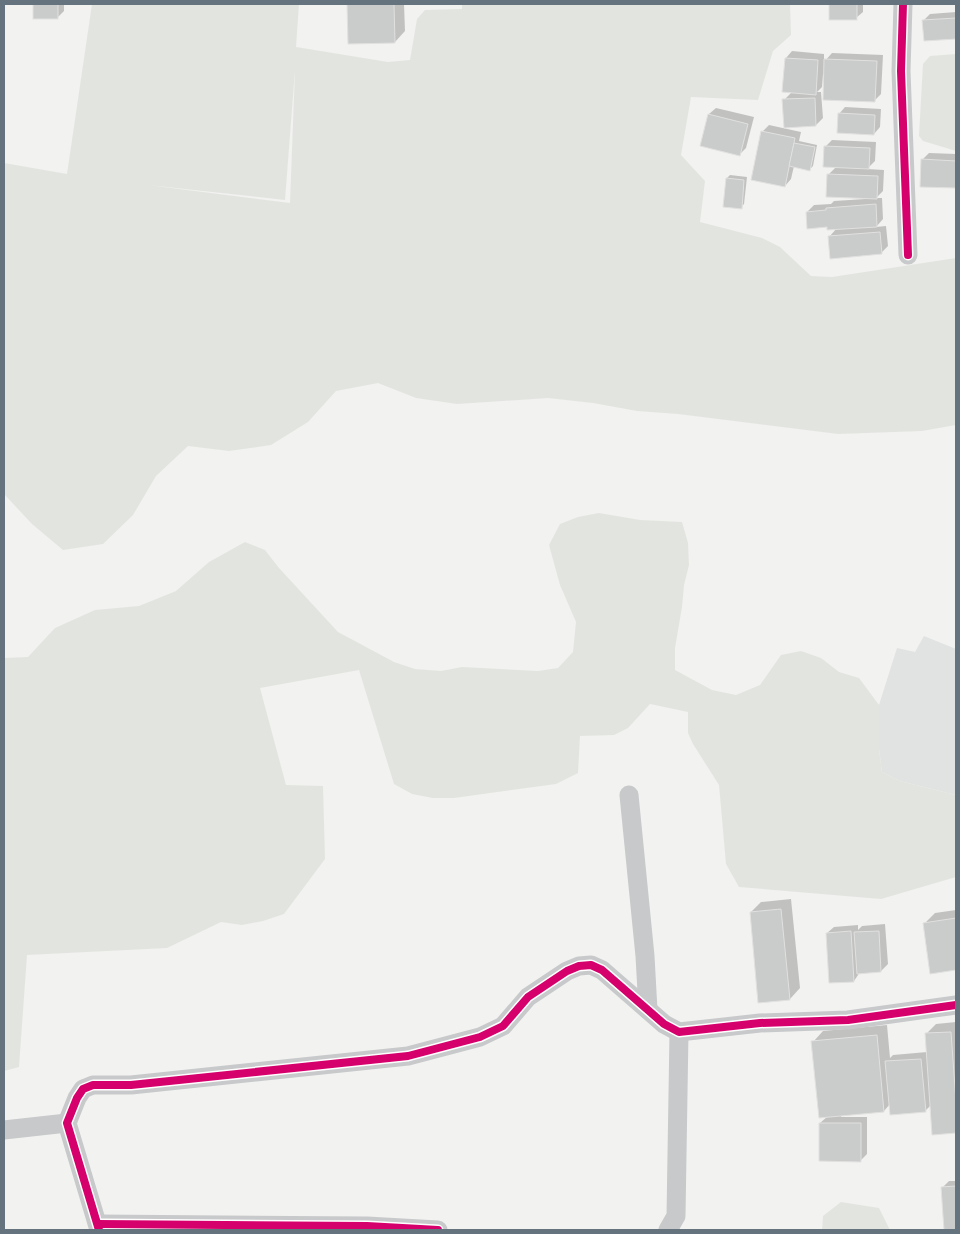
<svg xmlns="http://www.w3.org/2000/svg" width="960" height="1234" font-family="'Space Grotesk',sans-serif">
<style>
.built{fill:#e1e2e2}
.green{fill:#e2e5df;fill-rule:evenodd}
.shadow{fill:#0003}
.building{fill:#cacbcb;stroke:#e1e1e0}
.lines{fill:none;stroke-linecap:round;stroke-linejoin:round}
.minor{stroke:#c8c9ca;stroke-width:19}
.cycleway-casing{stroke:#fff;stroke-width:11}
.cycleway{stroke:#d6006c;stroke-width:8}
</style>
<rect width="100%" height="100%" fill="#f2f2f1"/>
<path class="built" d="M924,636l32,13v146l-56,-14 -18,-9 -3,-23v-44l18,-57 18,4z"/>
<g class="green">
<path d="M92,4h207l-3,43 92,15 22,-2 7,-41 8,-9 37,-1v-5h328l1,31 -18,16 -15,49 -67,-3 -10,58 24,26 -5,41 62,16 18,9 31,29 21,1 124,-19v167l-34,6 -84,3 -160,-20 -41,-3 -44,-8 -45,-5 -91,6 -41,-6 -38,-15 -42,8 -28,31 -37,23 -42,6 -41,-5 -32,30 -23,39 -30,29 -40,6 -31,-26 -28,-30v-331l63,11zM295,70l-5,133 -142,-18 137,15z"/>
<path d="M956,54v97l-33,-10 -4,-5 4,-72 7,-8z"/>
<path d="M599,513l41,7 42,2 6,21 1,22 -5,20 -2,22 -7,41v22l37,20 24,5 24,-10 21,-30 20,-4 20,7 18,14 20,6 20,27v44l3,23 18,9 56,14v82l-75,22 -142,-12 -13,-23 -7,-79 -26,-41 -5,-11v-21l-38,-8 -22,24 -14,7 -34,1 -2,37 -22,11 -102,14h-21l-21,-4 -18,-10 -35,-114 -99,18 26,97 37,1 2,73 -41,55 -21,7 -21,4 -21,-3 -54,26 -140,7 -8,112 -15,4v-413l24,-1 27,-29 40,-18 44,-4 37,-15 33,-29 36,-20 20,8 14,18 59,64 56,30 21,7 26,2 21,-4 76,4 20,-3 15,-16 3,-30 -16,-37 -11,-40 11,-21 18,-7z"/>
<path d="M841,1202l38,6 11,22h-68l1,-14z"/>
</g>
<g class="shadow">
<path d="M34,4h30v7l-7,7h-23z"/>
<path d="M348,4h56l1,27 -10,11 -46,1z"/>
<path d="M830,4h33v8l-7,6 -25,1z"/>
<path d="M956,12v26l-31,2 -2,-19 7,-7z"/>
<path d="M792,51l32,3v8l8,-9 51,2 -2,39 -6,6 -52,-26 -1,13 -5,5h4l2,26 -7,7 -32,-25 8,-8 -6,-34z"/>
<path d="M845,107l36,2 -1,18 -6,7 -35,-20z"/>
<path d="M716,108l38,9 -8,31 -6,6 -38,-9 7,-31z"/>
<path d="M769,125l32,7 -2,9 18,4 -4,21 -3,3 -16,-3 -3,13 -6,7 -23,-54z"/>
<path d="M832,140l44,2 -1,19 -8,8 17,1 -1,21 -7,7h6l1,21 -7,8 10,-1 2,20 -7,7 -52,-16 8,-9 -9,-2 -21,-14 7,-7 17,-1 3,-3 31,-2v-2l-37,-22 9,-9 -12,-19z"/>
<path d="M929,153l27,1v33l-35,-2 1,-25z"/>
<path d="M730,175l17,2 -3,27 -3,3 -14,-29z"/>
<path d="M791,899l9,89 -10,11 -31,3 -8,-90 10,-10z"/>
<path d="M956,910v59l-25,3 -6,-49 10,-10z"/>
<path d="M885,924l3,40 -7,7 -21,1 -6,9 -27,-48 7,-6 24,-2v5l4,-4z"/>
<path d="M956,1022v110l-23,2 -2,-29 -6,6 -35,-7 -6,7 -43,4v2h26v37l-6,6 -41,-37 8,-7 -15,-74 10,-11 64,-6 3,33 3,-3 34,-3 -1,-18 10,-10z"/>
<path d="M949,1181h7v49h-10l-4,-42z"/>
</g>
<g class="building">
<rect x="33" y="4" width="25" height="15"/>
<path d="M347,4h47l1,39 -47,1z"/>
<rect x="829" y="4" width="28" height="16"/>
<path d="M956,18v21l-32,2 -2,-21z"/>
<path d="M785,58l33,2 -2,35 -34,-3z"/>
<path d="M824,59l53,2 -2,41 -52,-2z"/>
<path d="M815,98l1,28 -32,2 -2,-29z"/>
<path d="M838,113l37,2 -1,20 -37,-2z"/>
<path d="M708,114l40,10 -8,32 -40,-10z"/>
<path d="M761,131l34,7 -10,49 -34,-7z"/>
<path d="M794,143l21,4 -5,24 -21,-5z"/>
<path d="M824,146l46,2 -1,21 -46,-2z"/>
<path d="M921,159l35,2v27l-36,-1z"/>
<path d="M827,174l51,2 -1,23 -51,-2z"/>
<path d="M726,178l18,2 -2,29 -19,-2z"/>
<path d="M876,204l1,23 -50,3v-3l-20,2 -1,-17 20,-2v-2z"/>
<path d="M880,232l2,22 -52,5 -2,-23z"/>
<path d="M781,909l9,91 -32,3 -8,-91z"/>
<path d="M956,918v52l-26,4 -7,-51z"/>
<path d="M851,931l3,51 -25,1 -3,-50z"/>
<path d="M879,931l2,41 -24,2 -3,-42z"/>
<path d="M951,1032l5,70v31l-24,2 -7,-102z"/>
<path d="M877,1035l7,77 -65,6 -8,-77z"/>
<path d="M921,1059l5,53 -36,3 -5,-54z"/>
<path d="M819,1123h42v39l-42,-1z"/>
<path d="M956,1186v44h-12l-3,-43z"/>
</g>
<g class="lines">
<g class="minor">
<path d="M903,4l-2,67 7,184"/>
<path d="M629,795l16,161 3,54"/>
<path d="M4,1130l63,-7"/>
<path d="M98,1224l269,2 71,4"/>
<path d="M99,1230l-32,-107 10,-25 6,-9 10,-4h38l277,-29 72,-19 23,-11 25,-29 39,-26 12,-5 12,-1 11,5 62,54 15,8 81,-9 88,-3 108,-15"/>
<path d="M668,1230l8,-14 3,-184"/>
</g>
<g class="cycleway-casing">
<g id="cycleway">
<path d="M903,4l-2,67 7,184"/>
<path d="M98,1224l269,2 71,4"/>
<path d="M99,1230l-32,-107 10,-25 6,-9 10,-4h38l277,-29 72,-19 23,-11 25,-29 39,-26 12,-5 12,-1 11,5 62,54 15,8 81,-9 88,-3 108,-15"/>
</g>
</g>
<use href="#cycleway" class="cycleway"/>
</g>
<rect width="960" height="1234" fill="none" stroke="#65737e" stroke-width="10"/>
</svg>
